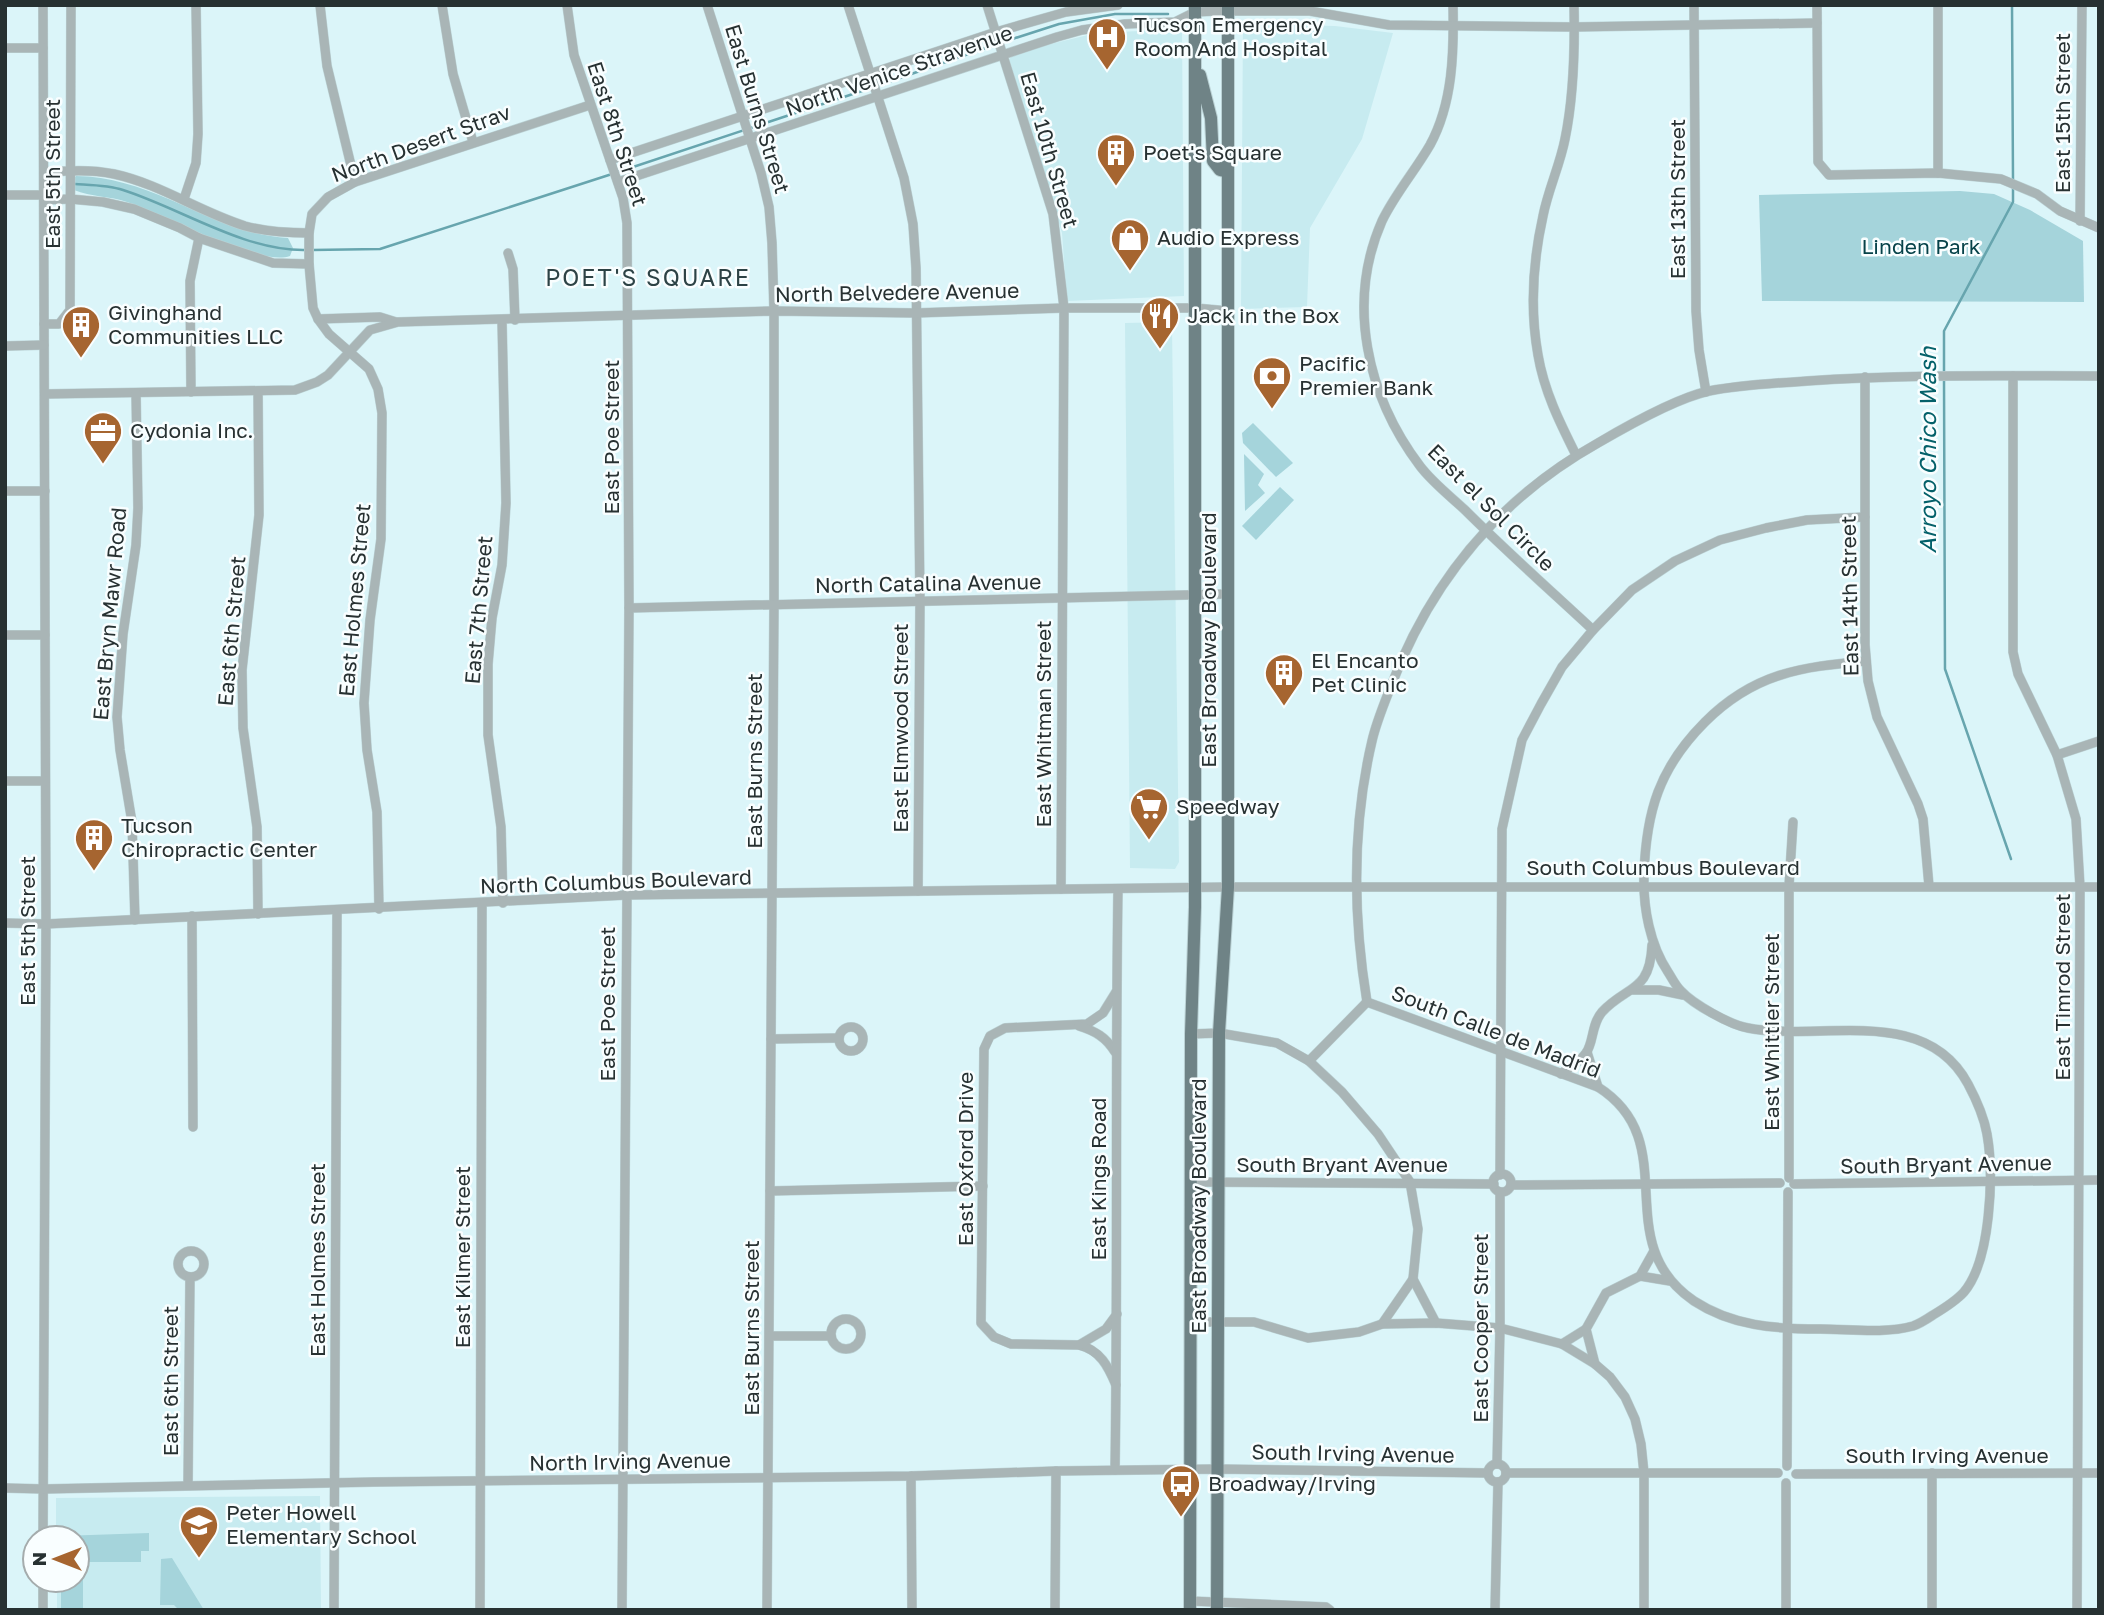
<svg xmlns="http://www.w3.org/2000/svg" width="2104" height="1615" font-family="'Golos Text',sans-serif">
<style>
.built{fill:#c7ebf0}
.green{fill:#a5d4db}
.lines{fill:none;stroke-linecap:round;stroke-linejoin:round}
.stream{stroke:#67a5ae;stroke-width:2.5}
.minor-casing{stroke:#bbd2d5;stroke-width:10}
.major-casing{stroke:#bbd2d5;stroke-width:14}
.minor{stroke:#a9b5b6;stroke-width:9}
.major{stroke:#6f8386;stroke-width:12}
.labels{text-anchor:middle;stroke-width:5;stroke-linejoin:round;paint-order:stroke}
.poi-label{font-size:21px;fill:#273132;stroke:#f9feff;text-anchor:start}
.street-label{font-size:21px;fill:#273132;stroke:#f9feff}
.park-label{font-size:21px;fill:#064249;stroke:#f9feff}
.neighbourhood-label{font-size:23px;letter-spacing:2px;fill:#2d4346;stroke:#f9feff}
.water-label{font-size:23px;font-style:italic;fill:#04616a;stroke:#f9feff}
</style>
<rect width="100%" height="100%" fill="#dbf5f9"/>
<g class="built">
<path d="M1243,24l92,2 58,7 -31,106 -52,89 -3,79 -66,2z"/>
<path d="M1182,29l2,267 -117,5 -5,-68 -53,-174 9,-7 78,-19z"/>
<path d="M1169,322l3,5 7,535 -4,7 -45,-1 -5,-545z"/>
<path d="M320,1496l1,114h-264v-30h20v-42h-21v-40z"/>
</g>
<g class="green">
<path d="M76,176c80,1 139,58 212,62l5,10 -3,8c-33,11 -127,-42 -163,-54 -17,-6 -36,-5 -53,-12l-2,-10z"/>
<path d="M1960,191l34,3 36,16 53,31 1,61 -322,-1 -3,-106z"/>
<path d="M1253,423l40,40 -17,14 -33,-34 -1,-10z"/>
<path d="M1244,454l20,20 -6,11 7,8 -20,18z"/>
<path d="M1280,487l14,13 -38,40 -14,-14z"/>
<path d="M149,1533v18h-8v11h-58v48h-22v-30h16v-42h-16v-2z"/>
<path d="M172,1558l32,52h-25l-5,-5h-14l1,-46z"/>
</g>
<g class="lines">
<g class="stream">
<path d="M2012,5l1,175"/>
<path d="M1003,42l56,-18 56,-10h53"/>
<path d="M877,86l120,-42"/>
<path d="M618,172l253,-84"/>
<path d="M75,184c15,1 33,1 48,6 57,18 121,61 182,60"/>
<path d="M312,250l68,-1 232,-75"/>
<path d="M1944,373v-42l69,-129v-15"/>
<path d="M1944,379l1,290 66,190"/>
</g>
<g class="minor-casing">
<g id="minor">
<path d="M43,5l3,919 -3,614"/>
<path d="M320,5l7,61 28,116"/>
<path d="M442,5l11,69 20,68"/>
<path d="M567,5l7,50 49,143 4,25 2,385 -7,1002"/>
<path d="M707,5l54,168 8,34 3,36 2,68v294l-7,1005"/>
<path d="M848,5l56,173 9,46 3,44 4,333 -2,290"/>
<path d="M987,5l66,209 11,94 -3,581"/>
<path d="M1453,5c1,47 0,98 -23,140 -15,26 -35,49 -48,76 -36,82 -15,175 38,245 12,16 30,30 45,44 41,41 85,80 128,120"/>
<path d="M1574,5c1,45 0,90 -9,134 -5,26 -17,51 -22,77 -10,45 -13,94 -5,139 6,36 22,68 38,100"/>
<path d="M1694,5l2,306 3,39 7,42"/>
<path d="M1817,5l1,157 11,13 109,-2 63,6 36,15 23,17 39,17"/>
<path d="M1938,5v168"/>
<path d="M5,48h38"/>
<path d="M610,160l386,-128 70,-20 52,-7"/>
<path d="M44,173c24,-3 46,-4 70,1 46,10 86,38 131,52 21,6 42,7 64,7"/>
<path d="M618,182l439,-145 25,-7 43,-6 50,-2 20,-10 22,-1h93l79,14 185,2 243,-4"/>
<path d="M5,195h39"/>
<path d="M184,199l12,-36 2,-29 -2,-129"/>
<path d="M44,200l26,-1 33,3 31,7 46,19 19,10 74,25 36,1"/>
<path d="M2080,221l2,-216"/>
<path d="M508,253l5,16 2,51"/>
<path d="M318,319l62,-2 16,5"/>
<path d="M502,321l4,182 -4,62 -10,53 -4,46v71l13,92 2,76"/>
<path d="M44,324h15l11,-14 1,-305"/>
<path d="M5,346l39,-1"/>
<path d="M2013,376v276l5,22 39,81 19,64 4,68 -3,723"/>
<path d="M1865,377v268l3,36 9,36 41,87 5,15 6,67"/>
<path d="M258,391l1,124 -17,155 1,58 14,99 1,87"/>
<path d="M191,392l-1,-111 9,-43"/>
<path d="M45,394l250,-4 22,-8 11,-7 42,-45 28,-8 376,-11 142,2 148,-5h131l33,3"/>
<path d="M5,491h40"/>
<path d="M629,608l599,-14"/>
<path d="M5,635h40"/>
<path d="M2057,755l42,-14"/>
<path d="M5,781h40"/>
<path d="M379,909l-2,-97 -10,-62 -3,-47 6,-83 11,-81 1,-126 -4,-24 -9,-20 -40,-35 -11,-15 -5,-11 -4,-44v-31l3,-19 16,-17 27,-15 235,-77"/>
<path d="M192,916l1,211"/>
<path d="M135,920l-3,-98 -12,-72 -3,-33 6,-83 13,-89 2,-37 -2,-114"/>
<path d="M5,923l41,1 581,-29 601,-8h871"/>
<path d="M1633,990h26l24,5"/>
<path d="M1116,992l-13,21 -16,11 -82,4 -15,8 -6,13 -3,274 13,14 17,7 68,1c21,5 29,21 37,40"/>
<path d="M1367,1002l231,85c88,56 8,154 96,214 38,25 81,28 126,28 29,0 64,5 93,-3 6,-2 14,-7 20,-11 10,-6 23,-14 31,-23 27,-32 30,-118 23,-158 -3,-17 -11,-35 -19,-50 -43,-81 -149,-42 -220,-56 -18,-3 -55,-24 -67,-37 -6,-6 -9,-13 -13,-19 -18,-27 -25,-64 -24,-97 2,-63 15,-107 61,-153 49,-49 96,-55 161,-61"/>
<path d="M1367,1002c-14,-86 -15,-176 5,-261 4,-18 12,-37 19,-55 40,-105 109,-188 207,-243 29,-17 79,-45 111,-52 32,-6 66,-8 98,-10 97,-7 195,-5 292,-5"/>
<path d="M1079,1026c16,5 27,11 36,26"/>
<circle cx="851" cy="1039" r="12"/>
<path d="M1191,1034l28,-1 58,10 32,18 33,31 36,42 32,48 8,47 -5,50 23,44"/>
<path d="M771,1039l68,-1"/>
<path d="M1587,1052l11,35"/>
<path d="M1309,1061l58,-59"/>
<path d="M1561,1074c7,-6 20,-13 25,-21 8,-11 5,-28 16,-41 25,-27 48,-19 50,-67"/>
<circle cx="1502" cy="1183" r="9"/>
<path d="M1500,1175l2,-346 20,-89 19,-36 21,-37 31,-37 39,-40 43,-29 45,-21 46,-12 41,-8 58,-3"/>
<path d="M1789,1178v-292l4,-64"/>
<path d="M1191,1182l303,2"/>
<path d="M1794,1184l305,-4"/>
<path d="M1511,1185l269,-2"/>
<path d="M770,1191l213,-5"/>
<circle cx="191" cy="1264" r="13"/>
<path d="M1640,1276l30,5"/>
<circle cx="846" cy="1334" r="15"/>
<path d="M1191,1322h63l54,16 51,-6 23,-8 54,-1 64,5 62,16 33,20 15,13 15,20 10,22 6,25 3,29v137"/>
<path d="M1382,1324l31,-45"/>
<path d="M770,1336h61"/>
<path d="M1562,1344l24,-15"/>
<path d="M1079,1345l27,-16 11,-15"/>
<path d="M1595,1364l-9,-35 20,-36 34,-17 14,-25"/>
<circle cx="1497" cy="1473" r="9"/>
<path d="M1497,1464l3,-136v-136"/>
<path d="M1787,1466l1,-274"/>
<path d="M1115,1470c3,-194 0,-388 3,-581"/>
<path d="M1506,1473h272"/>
<path d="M1796,1474l303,-1"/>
<path d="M911,1476l1,134"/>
<path d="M1786,1483v127"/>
<path d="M188,1485l2,-208"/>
<path d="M5,1488l39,1 330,-7 537,-6 145,-5 161,-2 270,4"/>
<path d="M1190,1601l136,6 4,3"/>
<path d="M43,1610v-30"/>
<path d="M334,1610l3,-700"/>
<path d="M480,1610l2,-706"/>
<path d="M1055,1610l1,-139"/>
<path d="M1495,1610l3,-128"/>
<path d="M1932,1610v-137"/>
</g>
</g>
<g class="major-casing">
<g id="major">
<path d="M1200,75l11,43 2,43 7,9 8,2"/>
<path d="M1190,1610l1,-576 4,-127v-902"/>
<path d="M1217,1610l2,-577 9,-146v-882"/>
</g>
</g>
<use href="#minor" class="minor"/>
<use href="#major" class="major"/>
</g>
<defs>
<g id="hospital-pin" transform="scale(2.0125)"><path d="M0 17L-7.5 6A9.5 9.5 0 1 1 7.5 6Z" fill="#a66530" stroke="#f9feff"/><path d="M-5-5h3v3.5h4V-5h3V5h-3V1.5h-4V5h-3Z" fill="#fff"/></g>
<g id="building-pin" transform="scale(2.0125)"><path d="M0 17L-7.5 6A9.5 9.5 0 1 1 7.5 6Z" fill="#a66530" stroke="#f9feff"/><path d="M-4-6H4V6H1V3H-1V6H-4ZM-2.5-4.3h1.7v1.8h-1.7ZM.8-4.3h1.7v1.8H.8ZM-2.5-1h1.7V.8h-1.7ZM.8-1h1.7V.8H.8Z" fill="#fff"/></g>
<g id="shop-pin" transform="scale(2.0125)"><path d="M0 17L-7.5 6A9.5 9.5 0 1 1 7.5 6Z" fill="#a66530" stroke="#f9feff"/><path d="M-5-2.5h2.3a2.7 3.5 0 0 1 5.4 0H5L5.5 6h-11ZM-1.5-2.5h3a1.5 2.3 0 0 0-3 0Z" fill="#fff"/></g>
<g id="restaurant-pin" transform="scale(2.0125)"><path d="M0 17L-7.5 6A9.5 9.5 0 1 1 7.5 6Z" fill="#a66530" stroke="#f9feff"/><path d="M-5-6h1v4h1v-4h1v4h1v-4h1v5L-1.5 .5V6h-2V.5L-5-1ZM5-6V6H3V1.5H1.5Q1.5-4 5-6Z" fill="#fff"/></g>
<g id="bank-pin" transform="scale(2.0125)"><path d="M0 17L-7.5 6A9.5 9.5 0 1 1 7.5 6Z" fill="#a66530" stroke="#f9feff"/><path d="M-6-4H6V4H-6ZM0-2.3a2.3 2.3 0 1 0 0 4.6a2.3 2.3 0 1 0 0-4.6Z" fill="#fff"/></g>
<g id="office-pin" transform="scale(2.0125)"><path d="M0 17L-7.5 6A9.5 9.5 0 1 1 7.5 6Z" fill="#a66530" stroke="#f9feff"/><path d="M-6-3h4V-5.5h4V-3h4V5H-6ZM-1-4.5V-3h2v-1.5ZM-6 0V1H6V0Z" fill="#fff"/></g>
<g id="supermarket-pin" transform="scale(2.0125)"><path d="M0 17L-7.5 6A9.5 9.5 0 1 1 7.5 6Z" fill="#a66530" stroke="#f9feff"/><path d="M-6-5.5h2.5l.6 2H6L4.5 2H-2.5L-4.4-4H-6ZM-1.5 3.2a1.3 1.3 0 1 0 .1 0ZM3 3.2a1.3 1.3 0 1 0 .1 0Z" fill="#fff"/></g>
<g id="bus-pin" transform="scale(2.0125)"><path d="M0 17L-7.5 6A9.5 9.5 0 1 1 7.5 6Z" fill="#a66530" stroke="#f9feff"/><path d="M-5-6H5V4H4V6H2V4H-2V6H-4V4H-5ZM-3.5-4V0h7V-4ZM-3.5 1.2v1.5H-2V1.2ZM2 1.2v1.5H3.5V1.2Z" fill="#fff"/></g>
<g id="school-pin" transform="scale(2.0125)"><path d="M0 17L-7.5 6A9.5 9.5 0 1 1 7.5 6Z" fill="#a66530" stroke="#f9feff"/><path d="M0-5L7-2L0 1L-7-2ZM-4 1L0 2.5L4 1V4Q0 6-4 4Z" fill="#fff"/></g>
</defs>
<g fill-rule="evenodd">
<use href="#hospital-pin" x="1107" y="37"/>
<use href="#building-pin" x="1116" y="153"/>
<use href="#shop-pin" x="1130" y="238"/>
<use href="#restaurant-pin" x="1160" y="316"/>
<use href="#building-pin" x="81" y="325"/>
<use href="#bank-pin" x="1272" y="376"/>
<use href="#office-pin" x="103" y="431"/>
<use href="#building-pin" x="1284" y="673"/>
<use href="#supermarket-pin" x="1149" y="807"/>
<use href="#building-pin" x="94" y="838"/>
<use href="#bus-pin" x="1181" y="1484"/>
<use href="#school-pin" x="199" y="1525"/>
</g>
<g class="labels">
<g class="poi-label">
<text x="1134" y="32">Tucson Emergency<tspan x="1134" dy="24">Room And Hospital</tspan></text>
<text x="1143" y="160">Poet's Square</text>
<text x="1157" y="245">Audio Express</text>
<text x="108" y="320">Givinghand<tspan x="108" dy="24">Communities LLC</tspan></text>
<text x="1187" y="323">Jack in the Box</text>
<text x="1299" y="371">Pacific<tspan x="1299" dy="24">Premier Bank</tspan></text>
<text x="130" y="438">Cydonia Inc.</text>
<text x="1311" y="668">El Encanto<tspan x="1311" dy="24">Pet Clinic</tspan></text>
<text x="1176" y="814">Speedway</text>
<text x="121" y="833">Tucson<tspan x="121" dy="24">Chiropractic Center</tspan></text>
<text x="1208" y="1491">Broadway/Irving</text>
<text x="226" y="1520">Peter Howell<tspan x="226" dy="24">Elementary School</tspan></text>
</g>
<g class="street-label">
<text transform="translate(899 71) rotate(-19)" y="7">North Venice Stravenue</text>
<text transform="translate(757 109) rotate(73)" y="7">East Burns Street</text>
<text transform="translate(2063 113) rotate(-90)" y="7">East 15th Street</text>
<text transform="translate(617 134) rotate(72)" y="7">East 8th Street</text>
<text transform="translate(421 144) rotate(-20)" y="7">North Desert Strav</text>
<text transform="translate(1049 150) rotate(74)" y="7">East 10th Street</text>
<text transform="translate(53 174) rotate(-90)" y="7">East 5th Street</text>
<text transform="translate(1678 199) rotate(-90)" y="7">East 13th Street</text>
<text transform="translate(897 293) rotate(-1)" y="7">North Belvedere Avenue</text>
<text transform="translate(612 437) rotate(-90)" y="7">East Poe Street</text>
<text transform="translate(1491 508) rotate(45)" y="7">East el Sol Circle</text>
<text transform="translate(928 584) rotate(-1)" y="7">North Catalina Avenue</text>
<text transform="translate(1850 596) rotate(-91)" y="7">East 14th Street</text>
<text transform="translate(355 600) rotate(-85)" y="7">East Holmes Street</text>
<text transform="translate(479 610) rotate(-85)" y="7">East 7th Street</text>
<text transform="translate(110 614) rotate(-85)" y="7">East Bryn Mawr Road</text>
<text transform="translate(232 631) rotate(-85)" y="7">East 6th Street</text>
<text transform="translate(1209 640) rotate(-90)" y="7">East Broadway Boulevard</text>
<text transform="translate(1044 724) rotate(-90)" y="7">East Whitman Street</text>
<text transform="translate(901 728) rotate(-90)" y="7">East Elmwood Street</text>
<text transform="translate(755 761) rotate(-90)" y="7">East Burns Street</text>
<text x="1663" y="875">South Columbus Boulevard</text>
<text transform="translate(616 882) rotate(-2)" y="7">North Columbus Boulevard</text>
<text transform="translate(28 931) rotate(-90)" y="7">East 5th Street</text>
<text transform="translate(2063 987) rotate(-90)" y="7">East Timrod Street</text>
<text transform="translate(608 1004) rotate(-90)" y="7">East Poe Street</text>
<text transform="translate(1496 1032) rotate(21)" y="7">South Calle de Madrid</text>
<text transform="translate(1772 1032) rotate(-90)" y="7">East Whittier Street</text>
<text transform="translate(966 1159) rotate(-90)" y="7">East Oxford Drive</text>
<text x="1342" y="1172">South Bryant Avenue</text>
<text transform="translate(1946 1165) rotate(-1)" y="7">South Bryant Avenue</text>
<text transform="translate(1099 1179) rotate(-90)" y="7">East Kings Road</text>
<text transform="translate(1199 1206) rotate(-90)" y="7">East Broadway Boulevard</text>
<text transform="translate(463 1257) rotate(-90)" y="7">East Kilmer Street</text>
<text transform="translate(318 1260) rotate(-90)" y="7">East Holmes Street</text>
<text transform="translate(752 1328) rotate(-90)" y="7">East Burns Street</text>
<text transform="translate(1481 1328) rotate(-90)" y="7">East Cooper Street</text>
<text transform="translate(171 1381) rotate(-90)" y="7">East 6th Street</text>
<text transform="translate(1353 1454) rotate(1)" y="7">South Irving Avenue</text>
<text x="1947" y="1463">South Irving Avenue</text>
<text transform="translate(630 1462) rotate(-1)" y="7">North Irving Avenue</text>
</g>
<g class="park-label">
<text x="1921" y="254">Linden Park</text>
</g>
<g class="neighbourhood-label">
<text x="648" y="286">POET'S SQUARE</text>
</g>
<g class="water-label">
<text transform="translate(1928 450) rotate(-90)" y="8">Arroyo Chico Wash</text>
</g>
</g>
<rect width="2104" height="1615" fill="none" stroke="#273132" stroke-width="14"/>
<g transform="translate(56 1559) rotate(270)"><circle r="33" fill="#f9feff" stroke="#a5acad" stroke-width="2"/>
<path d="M0-5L12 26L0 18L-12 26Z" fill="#a66530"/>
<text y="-10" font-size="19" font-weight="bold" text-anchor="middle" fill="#273132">N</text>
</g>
</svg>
